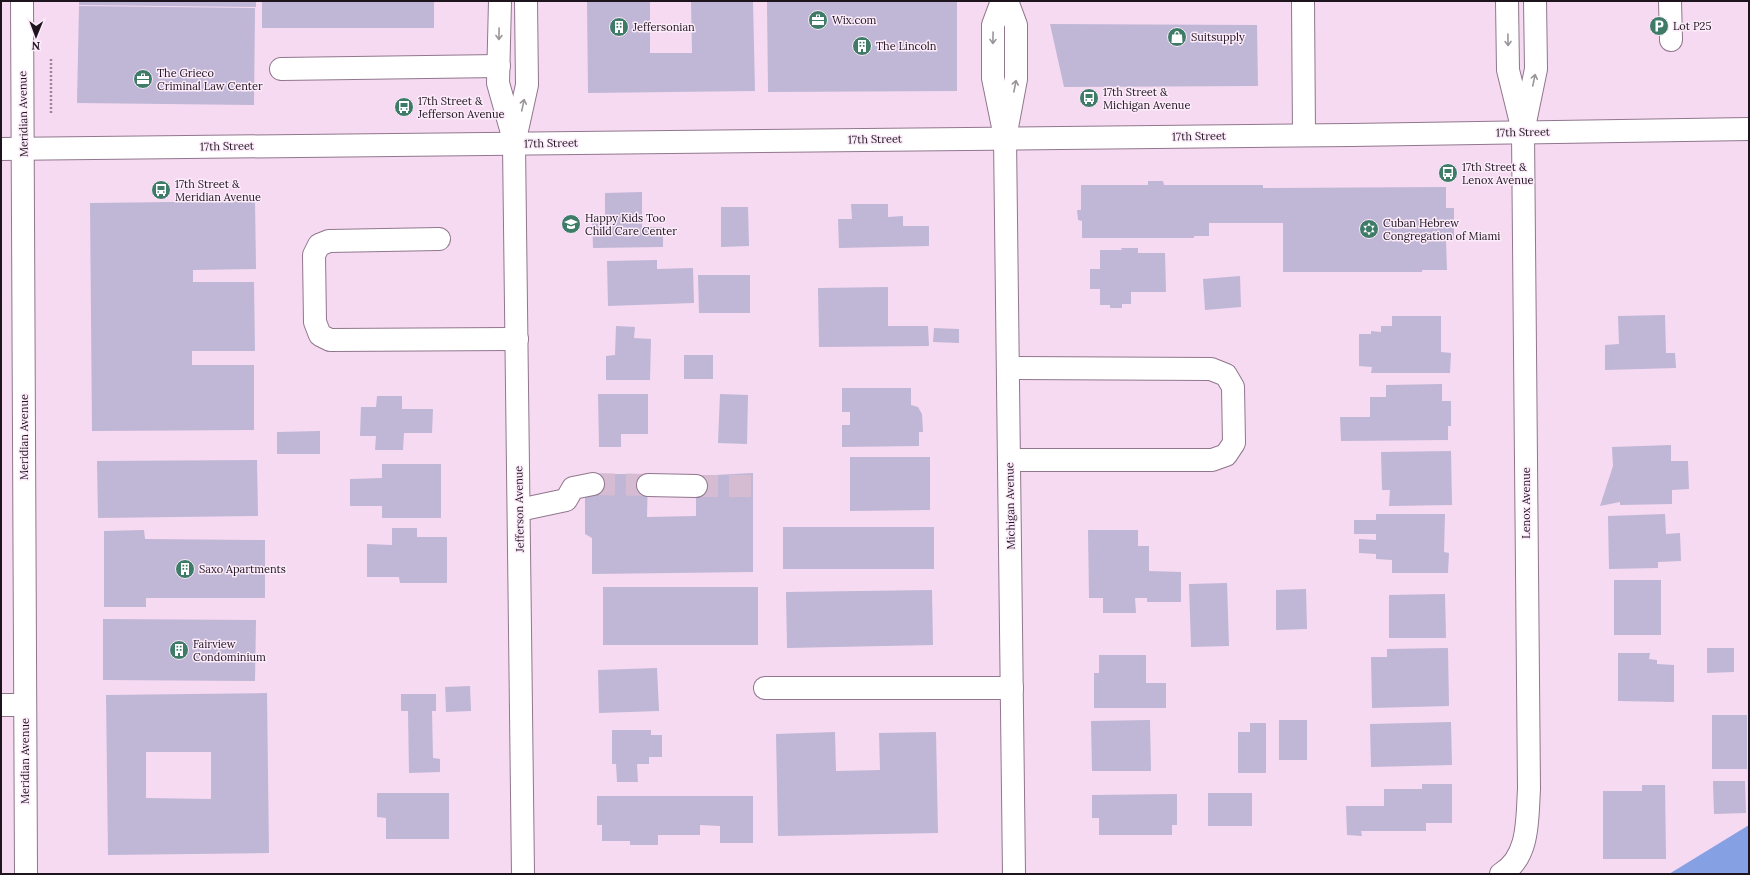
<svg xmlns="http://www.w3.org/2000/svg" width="1750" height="875" font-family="Lora,serif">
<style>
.water{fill:#85a1e4}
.building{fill:#bfb7d5;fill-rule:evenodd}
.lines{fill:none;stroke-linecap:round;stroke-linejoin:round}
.minor-tunnel{stroke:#d6bcd2;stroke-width:22;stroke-dasharray:22 11;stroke-linecap:butt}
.minor-casing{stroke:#90778d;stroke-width:24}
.path{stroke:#9b8798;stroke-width:2.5;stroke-dasharray:2 2;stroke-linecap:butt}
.minor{stroke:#fff;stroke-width:22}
.oneway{stroke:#9a9599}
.labels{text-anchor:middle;stroke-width:3;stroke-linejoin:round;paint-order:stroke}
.poi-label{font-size:11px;fill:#1e141d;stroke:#fcebfa;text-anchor:start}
.street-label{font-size:11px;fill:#1e141d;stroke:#fcebfa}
</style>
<rect width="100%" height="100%" fill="#f6daf2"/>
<path class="water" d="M1749,825v49h-80z"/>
<g class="building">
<path d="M79,1h177v6l-177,-2z"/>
<rect x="262" y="1" width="172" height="27"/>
<path d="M587,1h63v52h42l-1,-52h62l2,90 -167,2z"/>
<path d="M767,1h190v90l-189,1z"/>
<path d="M79,6l176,2 -1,97 -177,-2z"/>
<path d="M1050,24l207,1 1,61 -194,1z"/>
<path d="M1148,181h15l1,4h99v3l183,-1v21h8v33h-8l1,29h-25v2h-139v-49h-74v13h-15v2h-112v-17l-4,-1 -1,-10h4v-25h67z"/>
<path d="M642,192v35h21v20l-70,1 -1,-32h13v-23z"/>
<path d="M255,201l1,68 -63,1v12h61l1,69h-63v14h62v65l-162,1 -2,-228z"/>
<path d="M851,204h37v13l15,-1v10h26v20l-90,2 -1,-29h14z"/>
<path d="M721,207h27l1,39 -28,1z"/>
<path d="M1121,248h17v5h27l1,39h-35v12h-9v4h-12v-3h-10v-16h-10v-20h10v-19h22z"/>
<path d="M657,260v9l36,-1 1,35 -86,3 -1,-45z"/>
<path d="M698,275h52v38h-51z"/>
<path d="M1240,276l1,31 -36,3 -2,-31z"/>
<path d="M888,287v39h40l1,20 -110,1 -1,-59z"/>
<path d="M1665,315l1,38h9l1,15 -71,2v-25l14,-1 -1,-28z"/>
<path d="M1392,316h49v36l10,1 -1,20h-79l1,-6 -13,-1v-32h12v-3l10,1v-6h11z"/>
<path d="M616,326l19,1 -1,11 17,1 -1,41h-44v-24l9,-1z"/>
<path d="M934,328l25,1v14l-26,-1z"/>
<rect x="684" y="355" width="29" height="24"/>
<path d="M1442,384v17h9v25h-3v14l-107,1 -1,-24h30v-20h16v-12z"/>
<path d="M842,388h69v17l7,2 4,7 1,18h-4v14l-77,1v-22h8v-13h-8z"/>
<path d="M598,394h50v40h-27v13h-22z"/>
<path d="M720,394l28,1 -1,49 -29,-1z"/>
<path d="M377,396h25v13h31l-1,24h-28l-1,17h-28l1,-14h-16l1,-29h15z"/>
<path d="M320,431v23h-43v-22z"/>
<path d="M1671,445v16h17l1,28 -17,1v14l-52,1v-3l-20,4 13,-40 -1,-19z"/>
<path d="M1451,451l1,54 -63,1 1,-16h-8l-1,-38z"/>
<path d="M850,457h80v53l-80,1z"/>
<path d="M257,460l1,56 -160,2 -1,-57z"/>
<path d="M382,464h59v54h-59v-12h-32v-27l32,-1z"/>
<path d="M753,473v99l-161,2v-36l-7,-4v-43l8,-17h55l-1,43 49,-1v-40z"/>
<path d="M1376,514h69l-1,38 5,1 -1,20h-56v-13l-16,-1v-5l-17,-1v-14l17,1v-6h-22v-14h22z"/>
<path d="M1665,514l1,20 14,-1 1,28 -23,1v6l-49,1 -1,-53z"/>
<rect x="783" y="527" width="151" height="42"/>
<path d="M392,528h25v9h30v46h-47l-1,-6h-32v-33l25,1z"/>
<path d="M144,530l1,9 120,1v58h-119v9h-42v-76z"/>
<path d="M1088,530h50v16h11v25l32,1v30h-34v-4h-12l1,15h-33v-15h-14z"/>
<rect x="1614" y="580" width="47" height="55"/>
<path d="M1227,583l2,63 -38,1 -2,-63z"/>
<rect x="603" y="587" width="155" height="58"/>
<path d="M1306,589l1,40 -31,1v-40z"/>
<path d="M932,590l1,55 -146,3 -1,-56z"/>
<path d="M1445,594l1,44h-57v-43z"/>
<path d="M103,619l153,1 -1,61 -152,-1z"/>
<path d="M1448,648l1,58 -77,2 -1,-51h16v-8z"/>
<path d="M1707,648h27v24l-27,1z"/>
<path d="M1618,653h32l-1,6 8,1v4l17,1v37l-56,-1z"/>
<path d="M1099,655h47v28h20v25h-72v-35h5z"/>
<path d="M657,668l2,43 -60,2 -1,-43z"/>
<path d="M470,686l1,25 -25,1 -1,-25z"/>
<path d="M267,693l2,160 -161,2 -2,-160zM146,752h65v47l-65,-1z"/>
<path d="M401,694h35v17h-4l1,47 7,1v13l-31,1 -1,-62h-7z"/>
<rect x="1712" y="715" width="35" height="54"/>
<path d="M1150,720l1,51h-59l-1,-50z"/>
<rect x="1279" y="720" width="28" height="40"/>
<path d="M1451,722l1,43 -81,2 -1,-43z"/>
<path d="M1250,723h16v50h-28v-41h12z"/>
<path d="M612,730h39v5h11v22h-13v7h-12l1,18h-21l-1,-18h-4z"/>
<path d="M835,732l1,39 44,-1 -1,-37 57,-1 2,101 -160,3 -2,-102z"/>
<path d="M1713,781h32l1,32 -32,1z"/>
<path d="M1422,784h30v39h-26v8h-65l1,5 -15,-1 -1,-29h38v-17h38z"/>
<path d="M1642,785h23l1,74h-63v-68h39z"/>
<path d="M377,793h72v46h-63v-21l-9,-1z"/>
<rect x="1208" y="793" width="44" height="33"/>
<path d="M1177,794v31h-5v10h-73v-17h-7v-23z"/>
<path d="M597,796h156v47h-33v-17l-20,-1v10h-42v10h-28v-4h-28v-16h-5z"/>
</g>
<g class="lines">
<g class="minor-tunnel">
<path d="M593,484l55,1"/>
<path d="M696,486h57"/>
</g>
<g class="minor-casing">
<g id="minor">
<path d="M22,1l4,873"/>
<path d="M500,1l-2,82 16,57"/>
<path d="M1002,1l-9,24v53l10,49"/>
<path d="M1007,1l9,24v54l-11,59 9,736"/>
<path d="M1303,1l1,134"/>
<path d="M1507,1l1,69 14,57"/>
<path d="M1670,1l1,39"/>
<path d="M281,69l218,-3"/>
<path d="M1,149l1350,-14 398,-6"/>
<path d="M439,239l-110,2 -10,4 -5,10 1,67 5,13 10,5 187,-1"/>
<path d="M1009,368l202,1 15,6 7,12 1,56 -8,12 -14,5h-202"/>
<path d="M648,485l48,1"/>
<path d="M519,510l47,-10 7,-12 20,-4"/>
<path d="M765,688h247"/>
<path d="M1,705h24"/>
<path d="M523,874l-9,-730 13,-59 -1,-84"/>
<path d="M1501,874c29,-17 26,-56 28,-85l-6,-657 13,-63 -1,-68"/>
</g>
</g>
<path class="path" d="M51,59v55"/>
<use href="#minor" class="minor"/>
</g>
<defs><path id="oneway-shaft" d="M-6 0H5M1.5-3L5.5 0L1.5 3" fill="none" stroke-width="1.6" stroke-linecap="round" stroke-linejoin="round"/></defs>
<g class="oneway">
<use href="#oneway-shaft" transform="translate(499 34) rotate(91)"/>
<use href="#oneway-shaft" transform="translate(993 38) rotate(91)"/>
<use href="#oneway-shaft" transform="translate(1508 40) rotate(89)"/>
<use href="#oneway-shaft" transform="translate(1534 80) rotate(-78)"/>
<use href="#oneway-shaft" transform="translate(1015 86) rotate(-79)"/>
<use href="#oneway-shaft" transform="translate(523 105) rotate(-78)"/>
</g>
<defs>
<g id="office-disc" transform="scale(1)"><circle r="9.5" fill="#3f7c68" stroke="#fcebfa"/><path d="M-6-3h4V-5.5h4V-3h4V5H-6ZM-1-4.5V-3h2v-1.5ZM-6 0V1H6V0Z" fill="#fff"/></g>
<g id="parking-disc" transform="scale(1)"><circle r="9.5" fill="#3f7c68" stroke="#fcebfa"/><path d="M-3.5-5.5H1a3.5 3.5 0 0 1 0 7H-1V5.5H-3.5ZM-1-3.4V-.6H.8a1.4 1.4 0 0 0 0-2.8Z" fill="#fff"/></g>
<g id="building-disc" transform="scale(1)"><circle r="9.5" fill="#3f7c68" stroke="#fcebfa"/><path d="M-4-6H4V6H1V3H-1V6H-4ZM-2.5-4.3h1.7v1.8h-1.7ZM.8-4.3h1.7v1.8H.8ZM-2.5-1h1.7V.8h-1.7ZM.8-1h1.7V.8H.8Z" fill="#fff"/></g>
<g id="shop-disc" transform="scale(1)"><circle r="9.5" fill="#3f7c68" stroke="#fcebfa"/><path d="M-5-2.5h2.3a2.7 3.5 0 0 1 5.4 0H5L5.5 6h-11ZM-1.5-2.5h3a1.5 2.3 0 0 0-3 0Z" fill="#fff"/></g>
<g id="bus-disc" transform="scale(1)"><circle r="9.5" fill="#3f7c68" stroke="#fcebfa"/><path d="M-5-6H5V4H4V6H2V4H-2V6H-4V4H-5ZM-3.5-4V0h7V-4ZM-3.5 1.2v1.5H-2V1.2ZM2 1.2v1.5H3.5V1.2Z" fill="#fff"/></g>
<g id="school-disc" transform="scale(1)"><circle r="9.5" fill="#3f7c68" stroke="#fcebfa"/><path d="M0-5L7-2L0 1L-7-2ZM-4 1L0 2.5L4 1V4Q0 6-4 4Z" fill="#fff"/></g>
<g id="synagogue-disc" transform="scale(1)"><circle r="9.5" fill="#3f7c68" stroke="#fcebfa"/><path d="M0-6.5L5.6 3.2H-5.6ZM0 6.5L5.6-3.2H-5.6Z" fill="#fff"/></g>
</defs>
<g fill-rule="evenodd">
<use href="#office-disc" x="818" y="20"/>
<use href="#parking-disc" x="1659" y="26"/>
<use href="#building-disc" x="619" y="27"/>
<use href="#shop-disc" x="1177" y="37"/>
<use href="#building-disc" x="862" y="46"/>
<use href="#office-disc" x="143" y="79"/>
<use href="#bus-disc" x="1089" y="98"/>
<use href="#bus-disc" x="404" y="107"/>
<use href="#bus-disc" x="1448" y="173"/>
<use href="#bus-disc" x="161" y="190"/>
<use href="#school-disc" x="571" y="224"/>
<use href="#synagogue-disc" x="1369" y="229"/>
<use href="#building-disc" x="185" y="569"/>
<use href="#building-disc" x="179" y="650"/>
</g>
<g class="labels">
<g class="poi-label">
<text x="832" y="24">Wix.com</text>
<text x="1673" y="30">Lot P25</text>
<text x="633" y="31">Jeffersonian</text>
<text x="1191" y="41">Suitsupply</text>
<text x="876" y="50">The Lincoln</text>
<text x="157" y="77">The Grieco<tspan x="157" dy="13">Criminal Law Center</tspan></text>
<text x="1103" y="96">17th Street &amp;<tspan x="1103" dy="13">Michigan Avenue</tspan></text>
<text x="418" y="105">17th Street &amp;<tspan x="418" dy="13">Jefferson Avenue</tspan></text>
<text x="1462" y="171">17th Street &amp;<tspan x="1462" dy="13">Lenox Avenue</tspan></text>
<text x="175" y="188">17th Street &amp;<tspan x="175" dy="13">Meridian Avenue</tspan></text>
<text x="585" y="222">Happy Kids Too<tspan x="585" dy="13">Child Care Center</tspan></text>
<text x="1383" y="227">Cuban Hebrew<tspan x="1383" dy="13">Congregation of Miami</tspan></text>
<text x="199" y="573">Saxo Apartments</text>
<text x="193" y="648">Fairview<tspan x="193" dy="13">Condominium</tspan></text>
</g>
<g class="street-label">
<text transform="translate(23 114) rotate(-91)" y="4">Meridian Avenue</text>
<text transform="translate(1523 132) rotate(-1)" y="4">17th Street</text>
<text transform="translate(1199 136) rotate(-1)" y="4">17th Street</text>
<text transform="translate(875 139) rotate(-1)" y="4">17th Street</text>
<text transform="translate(551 143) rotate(-1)" y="4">17th Street</text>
<text transform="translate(227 146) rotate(-1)" y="4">17th Street</text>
<text transform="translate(24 437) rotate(-90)" y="4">Meridian Avenue</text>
<text transform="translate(1526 503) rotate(-90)" y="4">Lenox Avenue</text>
<text transform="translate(1010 506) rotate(-91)" y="4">Michigan Avenue</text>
<text transform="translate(519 509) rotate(-91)" y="4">Jefferson Avenue</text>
<text transform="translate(25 761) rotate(-90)" y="4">Meridian Avenue</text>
</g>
</g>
<rect width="1750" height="875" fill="none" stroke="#1e141d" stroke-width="4"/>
<g transform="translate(36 36) rotate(181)" stroke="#fcebfa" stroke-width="3" paint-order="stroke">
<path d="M0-3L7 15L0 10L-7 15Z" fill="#1e141d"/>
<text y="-6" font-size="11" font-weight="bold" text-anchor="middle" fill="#1e141d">N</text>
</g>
</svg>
